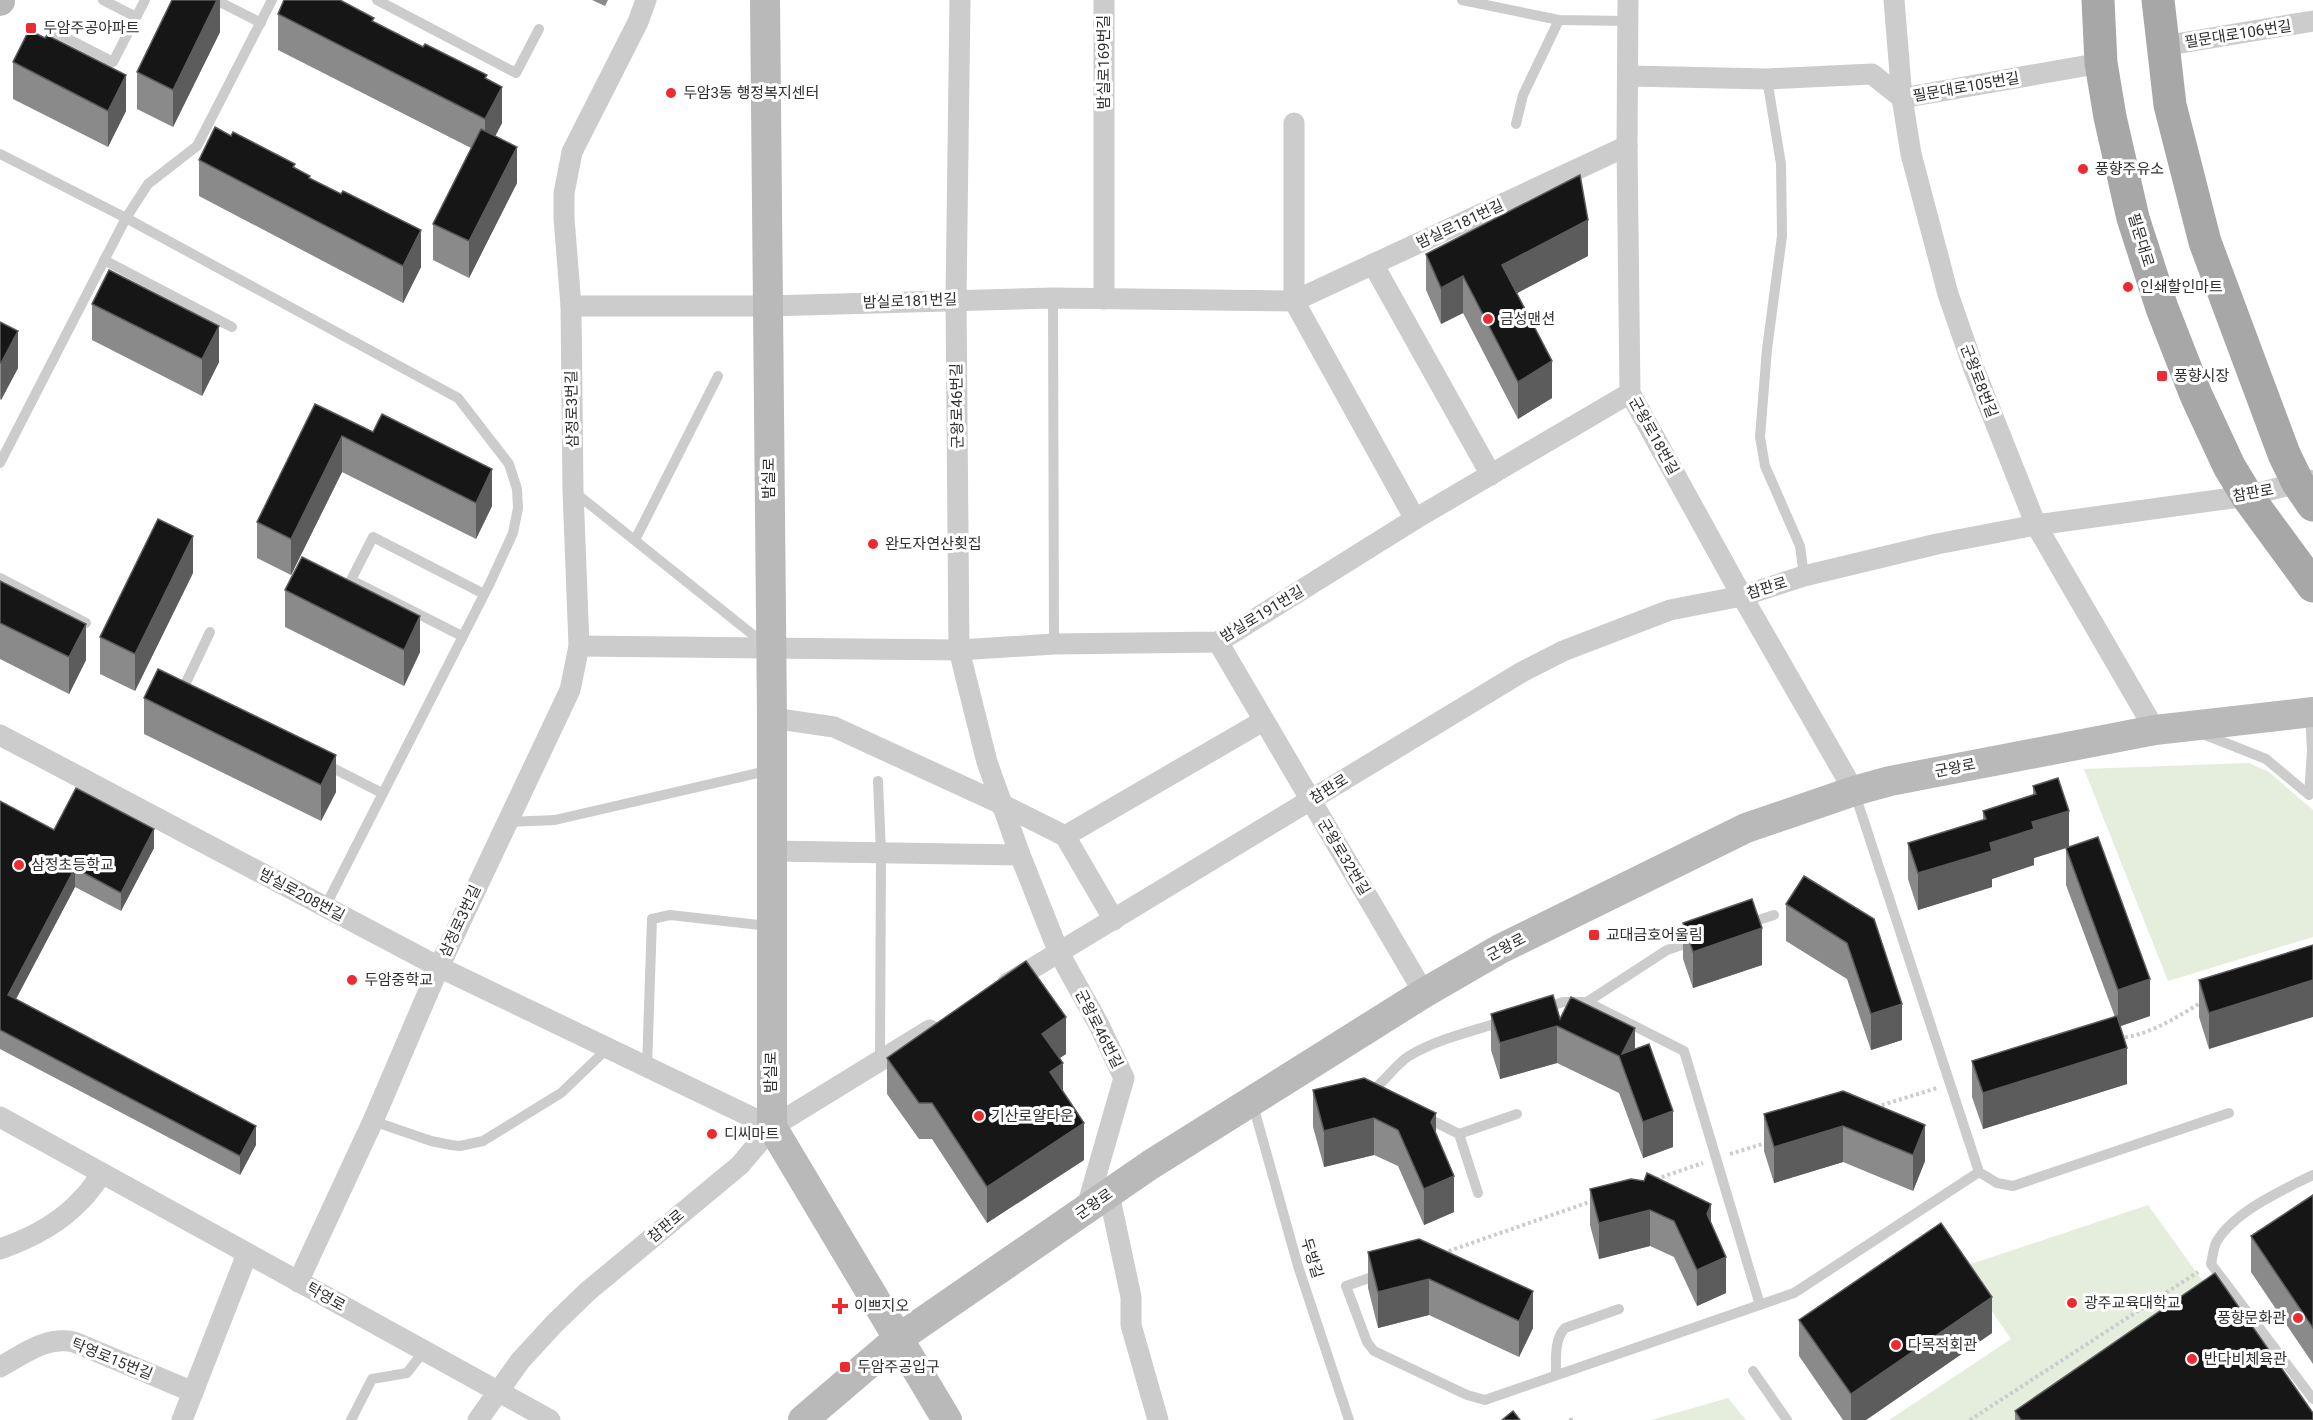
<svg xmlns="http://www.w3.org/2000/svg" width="2313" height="1420" font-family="Roboto,'Noto Sans KR',sans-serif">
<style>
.green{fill:#e5eddd}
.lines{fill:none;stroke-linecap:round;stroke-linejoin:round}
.path{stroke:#ccc;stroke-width:4;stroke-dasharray:3 3;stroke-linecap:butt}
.lane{stroke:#ccc;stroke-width:10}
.street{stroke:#ccc;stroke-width:21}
.secondary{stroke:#b9b9b9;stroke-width:30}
.primary{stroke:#a7a7a7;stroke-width:33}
.wall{fill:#8a8a8a}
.shaded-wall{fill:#5c5c5c}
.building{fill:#161616;stroke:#5c5c5c;stroke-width:1.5}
.poi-dot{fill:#ee2a31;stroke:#fff;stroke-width:2}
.labels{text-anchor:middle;stroke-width:6;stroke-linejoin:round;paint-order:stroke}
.poi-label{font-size:15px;fill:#2f2f2f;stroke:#fff;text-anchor:start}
.street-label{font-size:15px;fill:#2f2f2f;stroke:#fff}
</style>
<rect width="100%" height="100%" fill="#fff"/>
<g class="green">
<path d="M2249,763l20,9 44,38v127l-145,44 -84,-212z"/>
<path d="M2148,1205l67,93 -176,122h-150l122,-81 -49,-72z"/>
<path d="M1728,1398l18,22h-95z"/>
</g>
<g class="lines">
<g class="path">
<path d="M2119,1038c29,-2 58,-21 83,-36"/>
<path d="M1876,1107l61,-19"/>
<path d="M1730,1154l39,-12"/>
<path d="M1656,1179l47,-16"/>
<path d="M1443,1253l152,-53"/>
<path d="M1571,1418v2"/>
<path d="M1970,1420l228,-148"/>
</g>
<g class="lane">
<path d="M103,0l33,17"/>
<path d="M216,0l45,23"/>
<path d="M377,0l139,73 23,-44"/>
<path d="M1462,0l97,20 69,1"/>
<path d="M51,30l62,32 32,-62"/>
<path d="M1767,79l14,85 1,72 -15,113 -7,88 5,29 35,80 4,30"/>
<path d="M1516,124l7,-29 36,-75"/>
<path d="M0,154l126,64 332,180 51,66 8,25 1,19 -5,25 -23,50 -165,324"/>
<path d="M104,260l128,67"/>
<path d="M1053,298l1,346"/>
<path d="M0,463l126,-245 22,-34 49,-38 75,-146"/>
<path d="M573,491l194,155"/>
<path d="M635,540l83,-164"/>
<path d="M0,578l86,45"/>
<path d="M462,636l-111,-56 22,-43 111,57"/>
<path d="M184,692l-2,-1 28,-59"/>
<path d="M2203,734l63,25 43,36 3,-44 -2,-38"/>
<path d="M323,763l59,30"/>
<path d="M878,781l3,72 -1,208"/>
<path d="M1855,794l124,378 18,11 16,3 216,-73"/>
<path d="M507,822l48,-2 216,-50"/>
<path d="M1746,924l28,-9"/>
<path d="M1587,1002l97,49 76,254"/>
<path d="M1542,1009l21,-7h24l80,-52 27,-9"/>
<path d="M647,1067l5,-148 18,-4 99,11"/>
<path d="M1367,1093c16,-7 26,-27 42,-37 28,-17 64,-25 95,-35"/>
<path d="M1253,1105l45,161 51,154"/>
<path d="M1423,1116l36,18 19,59"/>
<path d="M373,1121l58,20 20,4 9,1 23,-5 78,-48 47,-45"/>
<path d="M1459,1134l58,-20"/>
<path d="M2313,1175c-29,14 -79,37 -96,66 -4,6 -4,16 -6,23l102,135"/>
<path d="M1375,1276l-29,10 21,56 7,9 93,44 18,5 309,-107 185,-121"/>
<path d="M1753,1371l34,49"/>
<path d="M1556,1375c0,-15 -2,-36 9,-47l54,-19"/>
<path d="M351,1420l21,-41 35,-6 17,-22"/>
</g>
<g class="street">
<path d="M960,0l-4,299 3,351 28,112 33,93 39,98 40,72 25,53 -38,132"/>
<path d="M1628,0l-1,146 3,247 112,203 112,195"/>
<path d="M1894,0l8,98 9,56 37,140 26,75 62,156 119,205"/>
<path d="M2163,46l150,-25"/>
<path d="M1629,76l138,3 105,-5 30,24 199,-35"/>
<path d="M1294,123v178l121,218"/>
<path d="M1373,264l118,211"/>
<path d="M1104,299v-299"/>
<path d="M571,306h197l285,-8 241,3 333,-155"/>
<path d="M1218,642l206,351"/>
<path d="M579,646l380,4 95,-6 164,-2 197,-123 215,-126"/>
<path d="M772,718l62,9 163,75 68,34 49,84"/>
<path d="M0,735l439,232 333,160"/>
<path d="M1065,836l198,-115"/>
<path d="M771,851l249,4"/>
<path d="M1008,983l514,-311 41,-21 107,-41 72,-14 62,-20 133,-32 99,-19 211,-29 62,-16"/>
<path d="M0,1117l550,303"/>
<path d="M1109,1194l22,103v28l27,95"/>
<path d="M0,1249c29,-10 60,-26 81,-49 8,-7 14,-18 21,-26"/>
<path d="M298,1282l75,-161 66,-154 131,-277 9,-44 -6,-155 -2,-185 -7,-88v-25l8,-41 66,-130 8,-22"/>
<path d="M0,1367c24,-13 46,-31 74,-25l119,50"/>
<path d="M182,1420l65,-166"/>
<path d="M478,1420l42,-59 34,-37 33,-32 153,-127 32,-38 158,-97"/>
</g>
<g class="secondary">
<path d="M765,0l7,718v409l175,293"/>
<path d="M0,1v-1"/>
<path d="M803,1420l96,-82 251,-173 274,-172 76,-44 246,-121 108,-37 36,-10 265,-51 158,-18"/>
</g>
<g class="primary">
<path d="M2098,0l3,63 9,54 23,101 29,90 34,87 33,71 18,30 66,90"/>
<path d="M2158,0l12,105 35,137 79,212 14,29 15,22"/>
</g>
</g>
<g class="wall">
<path d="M220,0v32l-47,95 -36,-18v-37z"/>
<path d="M592,0h16l-3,6z"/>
<path d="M278,14l96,8 113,57 15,44 -7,13 22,47 -48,95 -36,-18v-36l38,-76 -193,-98z"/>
<path d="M45,38l81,73 -18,36 -95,-48v-37z"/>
<path d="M199,160l96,8 15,11 111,88 -18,36 -204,-107z"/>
<path d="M1426,254l162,2 -71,37 35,105 -34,21 -55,-106 -22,11 -15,-34z"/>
<path d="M92,304l127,58 -17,34 -110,-56z"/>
<path d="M0,322l18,46 -17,32 -1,-1z"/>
<path d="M315,404l177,102 -16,33 -134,-67 -51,103 -34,-17v-36z"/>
<path d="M193,573l-58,118 -35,-17v-37z"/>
<path d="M0,581l86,79 -17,34 -69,-35z"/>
<path d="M285,590l135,62 -16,34 -119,-59z"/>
<path d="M144,698l192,94 -15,29 -177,-87z"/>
<path d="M2033,786l36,61 -35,11v7l-42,14v8l-74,23 -10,-31v-36l75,-23v-9l50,-16z"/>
<path d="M0,801l54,29 100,18 -33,63 -46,-24 -59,112 240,146 -16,30 -240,-126z"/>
<path d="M2066,848l84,168 -30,10 7,58 -144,45 -11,-32v-36l143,-44 -49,-132z"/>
<path d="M1786,904l88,15 28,121 -31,10 -24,-71 -61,-38z"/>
<path d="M1683,923l79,42 -69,23 -10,-29z"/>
<path d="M2313,945l-104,104 -10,-32v-37z"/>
<path d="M1491,1014l69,5 75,30 38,98 -30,11 -24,-65 -62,-30 -57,16 -9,-29z"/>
<path d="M1066,1054l-7,4 4,33 21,69 -97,63 -55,-84h-13l-32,-45v-36z"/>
<path d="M1313,1090l123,43 18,79 -30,13 -26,-59 -24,-11 -50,12 -11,-40z"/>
<path d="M1843,1091l82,70 -12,30 -70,-29 -69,21 -10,-32v-37z"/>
<path d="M1590,1189l121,34 15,70 -29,13 -23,-49 -24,-11 -51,13 -9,-34z"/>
<path d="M2313,1195v169l-62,-92v-36z"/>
<path d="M1419,1239l114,89 -14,29 -90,-42 -51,13 -10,-40v-36z"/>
<path d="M1799,1320l193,13 -126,87h-23l-44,-64z"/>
<path d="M2015,1411l298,9h-298z"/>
</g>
<g class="shaded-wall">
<path d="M217,0h3v32l-47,95v-37z"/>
<path d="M126,75v36l-18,36v-36z"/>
<path d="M502,87v36l-17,33v-37z"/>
<path d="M517,147v36l-48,95v-37z"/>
<path d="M1588,220v36l-86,45v-36z"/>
<path d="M421,230v37l-18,36v-37z"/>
<path d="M1463,276v37l-22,11v-36z"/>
<path d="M219,326v36l-17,34v-37z"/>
<path d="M18,331v37l-17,32v-37z"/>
<path d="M1552,361v37l-34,21v-37z"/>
<path d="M342,436v36l-51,103v-36z"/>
<path d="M492,469v37l-16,33v-36z"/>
<path d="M193,536v37l-58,118v-37z"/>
<path d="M420,616v36l-16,34v-36z"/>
<path d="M86,624v36l-17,34v-37z"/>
<path d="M336,755v37l-15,29v-36z"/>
<path d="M2069,811v36l-35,11v7l-42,14v8l-74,23v-37l72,-30 42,-21z"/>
<path d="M154,829v19l-33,63v-18z"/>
<path d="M75,868v19l-67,127v-19z"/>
<path d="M1762,928v37l-69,23v-36z"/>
<path d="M2150,979v37l-32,11v-37z"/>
<path d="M2313,980v37l-104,32v-36z"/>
<path d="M1902,1004v36l-31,10v-36z"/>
<path d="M1066,1017v37l-24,16v-36z"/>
<path d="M1557,1026v37l-57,16v-36z"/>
<path d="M1635,1028v36l-13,-10z"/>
<path d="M2127,1048v36l-144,45v-36z"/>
<path d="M1063,1063v36l-13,-27z"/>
<path d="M1673,1111v36l-30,11v-36z"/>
<path d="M1436,1113v36l-5,-27z"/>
<path d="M1374,1118v37l-50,12v-36z"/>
<path d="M1084,1123v37l-97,63v-36z"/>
<path d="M1925,1125v36l-12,30v-36z"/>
<path d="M256,1126v19l-16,30v-19z"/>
<path d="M1843,1126v36l-69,21v-36z"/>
<path d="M1454,1176v36l-30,13v-36z"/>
<path d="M1711,1204v37l-4,-27z"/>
<path d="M1650,1210v36l-51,13v-36z"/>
<path d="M1726,1257v36l-29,13v-36z"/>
<path d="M1429,1279v36l-51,13v-36z"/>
<path d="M1533,1291v37l-14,29v-36z"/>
<path d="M1992,1297v36l-126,87h-15v-26z"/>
</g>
<g class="building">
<path d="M172,0h45l-44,90 -36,-18z"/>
<path d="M284,0h56l34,18 -2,3 51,26 2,-3 62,31 -2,3 17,9 -17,32 -207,-105z"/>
<path d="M29,30l16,8 2,-3 79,40 -18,36 -95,-49z"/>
<path d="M215,127l16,9 2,-4 62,32 -2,3 17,9 -1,2 32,16 2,-3 78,39 -18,36 -204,-106z"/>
<path d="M481,129l36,18 -48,94 -36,-17z"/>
<path d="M1580,175l8,45 -86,45 50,96 -34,21 -55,-106 -22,12 -15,-34z"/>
<path d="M109,270l110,56 -17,33 -110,-55z"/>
<path d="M0,322l18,9 -17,32h-1z"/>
<path d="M315,404l58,28 9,-18 110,55 -16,34 -134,-67 -51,103 -34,-17z"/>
<path d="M158,519l35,17 -58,118 -35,-17z"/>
<path d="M302,557l118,59 -16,34 -119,-60z"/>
<path d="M0,581l86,43 -17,33 -69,-34z"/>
<path d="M158,669l178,86 -15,30 -177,-87z"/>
<path d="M2058,778l11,33 -37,11 2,7 -44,14 2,8 -74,22 -10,-30 78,-24 -3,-8 53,-17 -3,-8z"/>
<path d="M76,788l78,41 -33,64 -46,-25 -67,127 248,131 -16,30 -240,-126v-229l54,29z"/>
<path d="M2098,837l52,142 -32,11 -52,-142z"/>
<path d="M1804,876l70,43 28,85 -31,10 -24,-71 -61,-39z"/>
<path d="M1752,899l10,29 -69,24 -10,-29z"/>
<path d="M2313,945v35l-104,33 -10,-33z"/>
<path d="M1026,961l40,56 -24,17 21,29 -13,9 34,51 -97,64 -55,-84h-13l-32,-45z"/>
<path d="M1553,995l7,24 11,-22 64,31 -13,26 27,-10 24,67 -30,11 -24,-66 -62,-30 -57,17 -9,-29z"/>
<path d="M2117,1016l10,32 -144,45 -11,-32z"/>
<path d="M1364,1078l72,35 -5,9 23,54 -30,13 -26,-59 -24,-12 -50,13 -11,-41z"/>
<path d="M1843,1091l82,34 -12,30 -70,-29 -69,21 -10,-33z"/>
<path d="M1647,1173l64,31 -4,10 19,43 -29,13 -23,-49 -24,-11 -51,13 -9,-34 41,-10 13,2z"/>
<path d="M2313,1195v133l-62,-92z"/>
<path d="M1941,1223l51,74 -141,97 -52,-74z"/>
<path d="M1419,1239l114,52 -14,30 -90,-42 -51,13 -10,-40z"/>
<path d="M2215,1273l98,140v7h-292l-6,-9z"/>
<path d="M1513,1411l7,9h-18z"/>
</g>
<g class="poi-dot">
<rect x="25" y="22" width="12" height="12" rx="3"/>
<circle cx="671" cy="93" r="6"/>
<circle cx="2083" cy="169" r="6"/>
<circle cx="2128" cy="287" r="6"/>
<circle cx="1488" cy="319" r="6"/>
<rect x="2156" y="370" width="12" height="12" rx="3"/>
<circle cx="873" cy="544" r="6"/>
<circle cx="19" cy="865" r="6"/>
<rect x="1588" y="929" width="12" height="12" rx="3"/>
<circle cx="352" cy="980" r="6"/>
<circle cx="979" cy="1116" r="6"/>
<circle cx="712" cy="1134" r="6"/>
<circle cx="2072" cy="1303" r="6"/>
<path d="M837 1297h6v6h6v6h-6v6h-6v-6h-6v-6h6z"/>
<circle cx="2298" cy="1318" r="6"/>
<circle cx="1896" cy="1345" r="6"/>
<circle cx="2192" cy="1359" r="6"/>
<rect x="839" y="1361" width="12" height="12" rx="3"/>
</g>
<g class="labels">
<g class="poi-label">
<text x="43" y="33">두암주공아파트</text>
<text x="683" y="98">두암3동 행정복지센터</text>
<text x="2095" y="174">풍향주유소</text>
<text x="2140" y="292">인쇄할인마트</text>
<text x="1500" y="324">금성맨션</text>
<text x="2174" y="381">풍향시장</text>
<text x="885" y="549">완도자연산횟집</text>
<text x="31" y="870">삼정초등학교</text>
<text x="1606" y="940">교대금호어울림</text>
<text x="364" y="985">두암중학교</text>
<text x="991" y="1121">기산로얄타운</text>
<text x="724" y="1139">디씨마트</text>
<text x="2084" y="1308">광주교육대학교</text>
<text x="854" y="1311">이쁘지오</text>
<text x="2286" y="1323" text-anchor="end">풍향문화관</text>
<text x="1908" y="1350">다목적회관</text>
<text x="2204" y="1364">반다비체육관</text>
<text x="857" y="1372">두암주공입구</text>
</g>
<g class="street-label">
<text transform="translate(2238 34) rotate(-9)" y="5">필문대로106번길</text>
<text transform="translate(1104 62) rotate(-90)" y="5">밤실로169번길</text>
<text transform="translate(1966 87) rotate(-10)" y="5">필문대로105번길</text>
<text transform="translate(1460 224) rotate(-25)" y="5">밤실로181번길</text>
<text transform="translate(2141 240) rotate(73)" y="5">필문대로</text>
<text transform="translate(910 301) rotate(-2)" y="5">밤실로181번길</text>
<text transform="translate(1979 381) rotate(69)" y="5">군왕로8번길</text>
<text transform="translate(957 406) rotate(-91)" y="5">군왕로46번길</text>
<text transform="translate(572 409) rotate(-91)" y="5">삼정로3번길</text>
<text transform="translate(1654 436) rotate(61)" y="5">군왕로18번길</text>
<text transform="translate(769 478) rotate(-90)" y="5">밤실로</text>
<text transform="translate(2253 493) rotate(-10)" y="5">참판로</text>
<text transform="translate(1767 588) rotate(-17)" y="5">참판로</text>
<text transform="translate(1262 614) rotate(-31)" y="5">밤실로191번길</text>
<text transform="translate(1955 768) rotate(-11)" y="5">군왕로</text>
<text transform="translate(1329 789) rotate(-32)" y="5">참판로</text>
<text transform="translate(1344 857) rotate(59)" y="5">군왕로32번길</text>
<text transform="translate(302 895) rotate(28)" y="5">밤실로208번길</text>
<text transform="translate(460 921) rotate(-65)" y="5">삼정로3번길</text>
<text transform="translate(1506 947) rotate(-28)" y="5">군왕로</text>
<text transform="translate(1099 1029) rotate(63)" y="5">군왕로46번길</text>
<text transform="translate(771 1072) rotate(-90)" y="5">밤실로</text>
<text transform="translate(1094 1204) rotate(-35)" y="5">군왕로</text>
<text transform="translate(666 1226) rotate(-40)" y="5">참판로</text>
<text transform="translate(1312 1258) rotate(73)" y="5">두방길</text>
<text transform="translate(326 1297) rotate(29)" y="5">탁영로</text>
<text transform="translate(112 1359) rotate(22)" y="5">탁영로15번길</text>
</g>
</g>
</svg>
